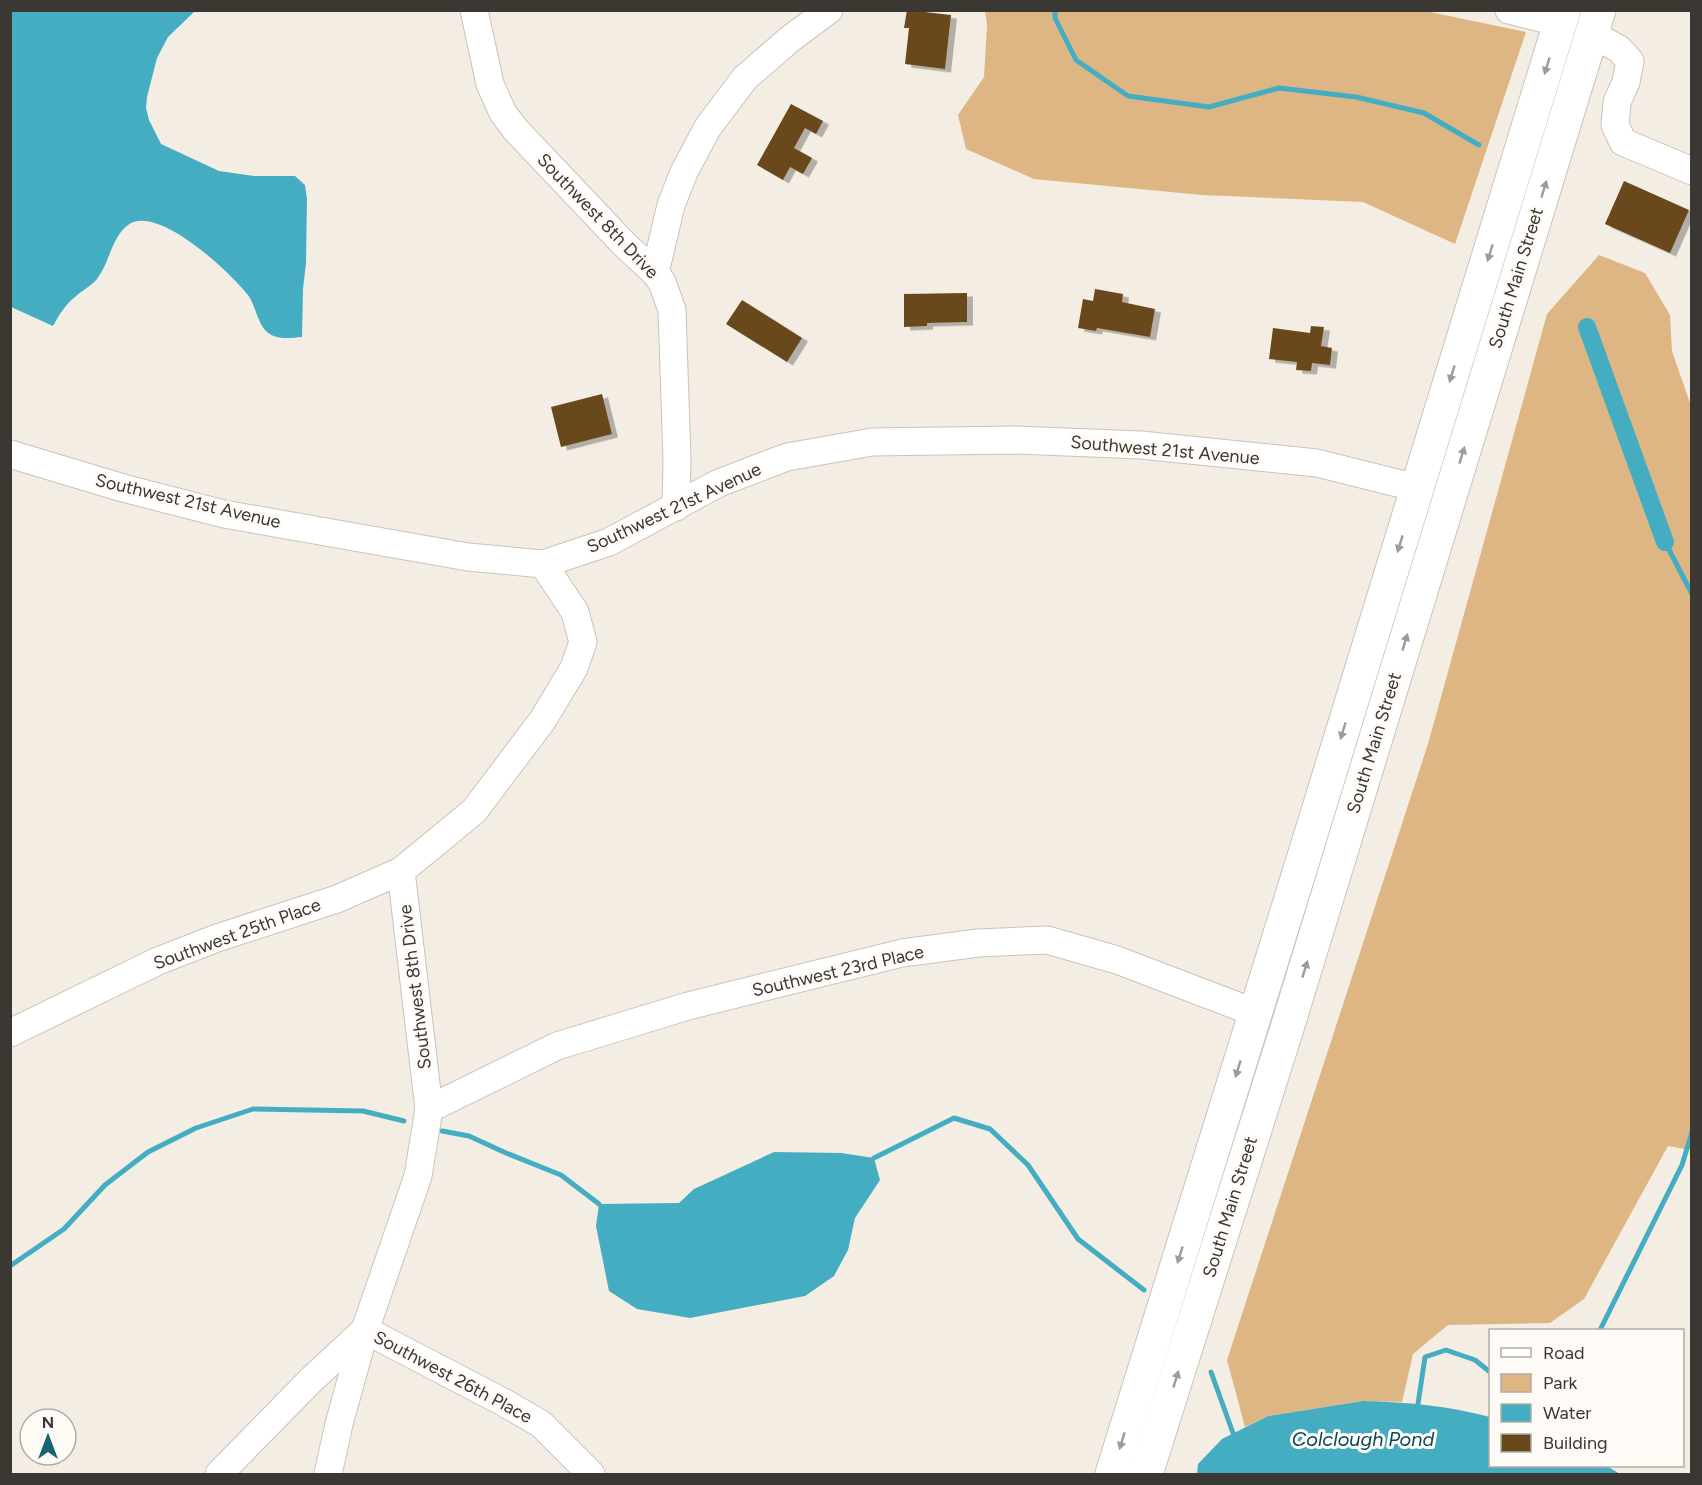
<svg xmlns="http://www.w3.org/2000/svg" width="1702" height="1485" font-family="Figtree,sans-serif">
<style>
.green{fill:#deb684}
.water{fill:#44adc2}
.lines{fill:none;stroke-linecap:round;stroke-linejoin:round}
.stream{stroke:#44adc2;stroke-width:5}
.canal{stroke:#44adc2;stroke-width:18}
.building{fill:#69491c;filter:url(#shadow)}
.minor-casing{stroke:#cac3ba;stroke-width:29}
.major-casing{stroke:#cac3ba;stroke-width:35}
.minor{stroke:#fff;stroke-width:27}
.major{stroke:#fff;stroke-width:33}
.oneway{fill:#9d9c9a}
.labels{text-anchor:middle;stroke-width:6;stroke-linejoin:round;paint-order:stroke}
.street-label{font-size:18px;fill:#3b3834;stroke:#fefbf7}
.water-label{font-size:20px;font-style:italic;fill:#094954;stroke:#fefbf7}
</style>
<defs>
<filter id="shadow"><feDropShadow dx="6" dy="3.5" stdDeviation="0" flood-color="#0004"/></filter>
</defs>
<rect width="100%" height="100%" fill="#f4ede4"/>
<g class="green">
<path d="M1425,11l101,21 -71,212 -92,-42 -161,-7 -168,-16 -68,-30 -8,-34 26,-38 3,-52 -2,-14z"/>
<path d="M1599,255l46,18 25,42 2,36 19,55v744l-23,-4 -84,153 -34,24 -102,2 -35,29 -11,48 -39,-1 -95,15 -23,11 -18,-67 201,-616 119,-430z"/>
</g>
<g class="water">
<path d="M11,10l184,1 -27,26 -11,21 -10,39 -1,11 3,12 12,24 58,27 35,5h41l10,9 2,14 -1,64 -3,26 -1,48c-12,1 -26,3 -35,-5 -10,-9 -11,-26 -19,-37 -17,-22 -91,-92 -120,-70 -16,12 -18,35 -29,51 -5,9 -17,14 -24,21 -10,8 -16,18 -22,29l-42,-19z"/>
<path d="M774,1152l67,1 33,5 6,22 -25,38 -7,32 -14,26 -29,20 -115,22 -53,-9 -28,-18 -13,-65 3,-22 80,-1 15,-14z"/>
<path d="M1363,1401c43,1 86,5 127,16v49h117l13,8h-423l1,-10 24,-25 46,-23z"/>
</g>
<g class="lines">
<g class="stream">
<path d="M1055,10v8l21,42 52,36 81,11 70,-19 77,9 68,16 55,32"/>
<path d="M1665,542l27,52"/>
<path d="M442,1131l27,5 37,17 55,22 38,29"/>
<path d="M874,1158l80,-40 36,11 38,36 50,74 66,51"/>
<path d="M10,1266l54,-37 41,-44 43,-33 48,-24 57,-19 110,2 41,10"/>
<path d="M1600,1330l82,-165 10,-33"/>
<path d="M1211,1372l22,61"/>
<path d="M1418,1404l7,-47 21,-7 29,10 15,12"/>
</g>
<path class="canal" d="M1587,327l78,215"/>
</g>
<g class="building">
<path d="M907,10l44,5 -6,54 -40,-5 4,-36h-5z"/>
<path d="M791,104l32,17 -7,13 -11,-6 -11,20 18,10 -9,16 -13,-7 -7,13 -26,-15z"/>
<path d="M1624,181l65,29 -19,43 -65,-29z"/>
<path d="M1095,289l28,5 -1,8 33,7 -5,28 -53,-9 -1,3 -18,-3 5,-29 10,2z"/>
<path d="M967,293v29l-40,1v3l-23,1v-33z"/>
<path d="M742,300l60,38 -15,24 -61,-38z"/>
<path d="M1311,326l13,1 -3,19 11,2 -2,17 -18,-2 -1,8 -15,-1 1,-8 -28,-3 4,-31 37,5z"/>
<path d="M602,394l10,40 -51,13 -10,-40z"/>
</g>
<g class="lines">
<g class="minor-casing">
<g id="minor">
<path d="M474,10l16,74 13,29 12,16 108,114 32,30 7,9 10,28 5,149 -1,48"/>
<path d="M1509,10l52,13"/>
<path d="M1592,34l27,15 11,12 -4,21 -9,20 -2,23 8,17 69,29"/>
<path d="M655,273l16,-68 13,-33 24,-45 37,-49 45,-39 39,-29"/>
<path d="M10,454l113,34 101,26 244,43 75,7 66,-22 110,-59 68,-26 85,-15 142,-2 127,5 176,18 100,25"/>
<path d="M10,1033l148,-72 59,-23 120,-39 64,-28 73,-60 68,-90 32,-53 9,-26 -8,-30 -32,-48"/>
<path d="M429,1109l128,-63 131,-40 214,-53 76,-10 69,-3 70,20 139,53"/>
<path d="M219,1474l91,-93 55,-51 138,72 38,22 50,50"/>
<path d="M328,1474l11,-50 26,-94 53,-154 11,-67 -28,-238"/>
</g>
</g>
<g class="major-casing">
<g id="major">
<path d="M1112,1474l191,-614 261,-850"/>
<path d="M1146,1474l142,-449 311,-1015"/>
</g>
</g>
<use href="#minor" class="minor"/>
<use href="#major" class="major"/>
</g>
<defs><path id="oneway-solid" d="M-6-.8H1V-3.2L6.5 0L1 3.2V.8H-6Z" transform="scale(1.5)"/></defs>
<g class="oneway">
<use href="#oneway-solid" transform="translate(1547 66) rotate(107)"/>
<use href="#oneway-solid" transform="translate(1544 189) rotate(-73)"/>
<use href="#oneway-solid" transform="translate(1490 253) rotate(107)"/>
<use href="#oneway-solid" transform="translate(1452 374) rotate(107)"/>
<use href="#oneway-solid" transform="translate(1462 455) rotate(-73)"/>
<use href="#oneway-solid" transform="translate(1400 544) rotate(107)"/>
<use href="#oneway-solid" transform="translate(1405 642) rotate(-73)"/>
<use href="#oneway-solid" transform="translate(1343 731) rotate(107)"/>
<use href="#oneway-solid" transform="translate(1305 969) rotate(-73)"/>
<use href="#oneway-solid" transform="translate(1238 1069) rotate(107)"/>
<use href="#oneway-solid" transform="translate(1180 1255) rotate(107)"/>
<use href="#oneway-solid" transform="translate(1176 1379) rotate(-73)"/>
<use href="#oneway-solid" transform="translate(1122 1441) rotate(107)"/>
</g>
<g class="labels">
<g class="street-label">
<text transform="translate(598 216) rotate(46)" y="6">Southwest 8th Drive</text>
<text transform="translate(1516 278) rotate(-73)" y="6">South Main Street</text>
<text transform="translate(1165 450) rotate(5)" y="6">Southwest 21st Avenue</text>
<text transform="translate(188 501) rotate(13)" y="6">Southwest 21st Avenue</text>
<text transform="translate(674 508) rotate(-25)" y="6">Southwest 21st Avenue</text>
<text transform="translate(1374 743) rotate(-73)" y="6">South Main Street</text>
<text transform="translate(237 934) rotate(-20)" y="6">Southwest 25th Place</text>
<text transform="translate(838 971) rotate(-13)" y="6">Southwest 23rd Place</text>
<text transform="translate(415 987) rotate(-97)" y="6">Southwest 8th Drive</text>
<text transform="translate(1230 1207) rotate(-73)" y="6">South Main Street</text>
<text transform="translate(453 1377) rotate(28)" y="6">Southwest 26th Place</text>
</g>
<g class="water-label">
<text x="1363" y="1446">Colclough Pond</text>
</g>
</g>
<rect width="1702" height="1485" fill="none" stroke="#3b3834" stroke-width="24"/>
<rect x="1489" y="1329" width="195" height="138" fill="#fefbf7" stroke="#b0ada9" stroke-width="1.5"/>
<rect x="1501" y="1348" width="30" height="9" fill="#ffffff" stroke="#b0ada9" stroke-width="1.5"/>
<text x="1543" y="1359" font-size="18" fill="#3b3834">Road</text>
<rect x="1501" y="1374" width="30" height="18" fill="#deb684" stroke="#b0ada9" stroke-width="1.5"/>
<text x="1543" y="1389" font-size="18" fill="#3b3834">Park</text>
<rect x="1501" y="1404" width="30" height="18" fill="#44adc2" stroke="#b0ada9" stroke-width="1.5"/>
<text x="1543" y="1419" font-size="18" fill="#3b3834">Water</text>
<rect x="1501" y="1434" width="30" height="18" fill="#69491c" stroke="#b0ada9" stroke-width="1.5"/>
<text x="1543" y="1449" font-size="18" fill="#3b3834">Building</text>
<g transform="translate(48 1437)"><circle r="28" fill="#fefbf7" stroke="#b0ada9" stroke-width="1.5"/>
<path d="M0-4.5L10 22L0 15L-10 22Z" fill="#196270"/>
<text y="-9" font-size="16" font-weight="bold" text-anchor="middle" fill="#3b3834">N</text>
</g>
</svg>
